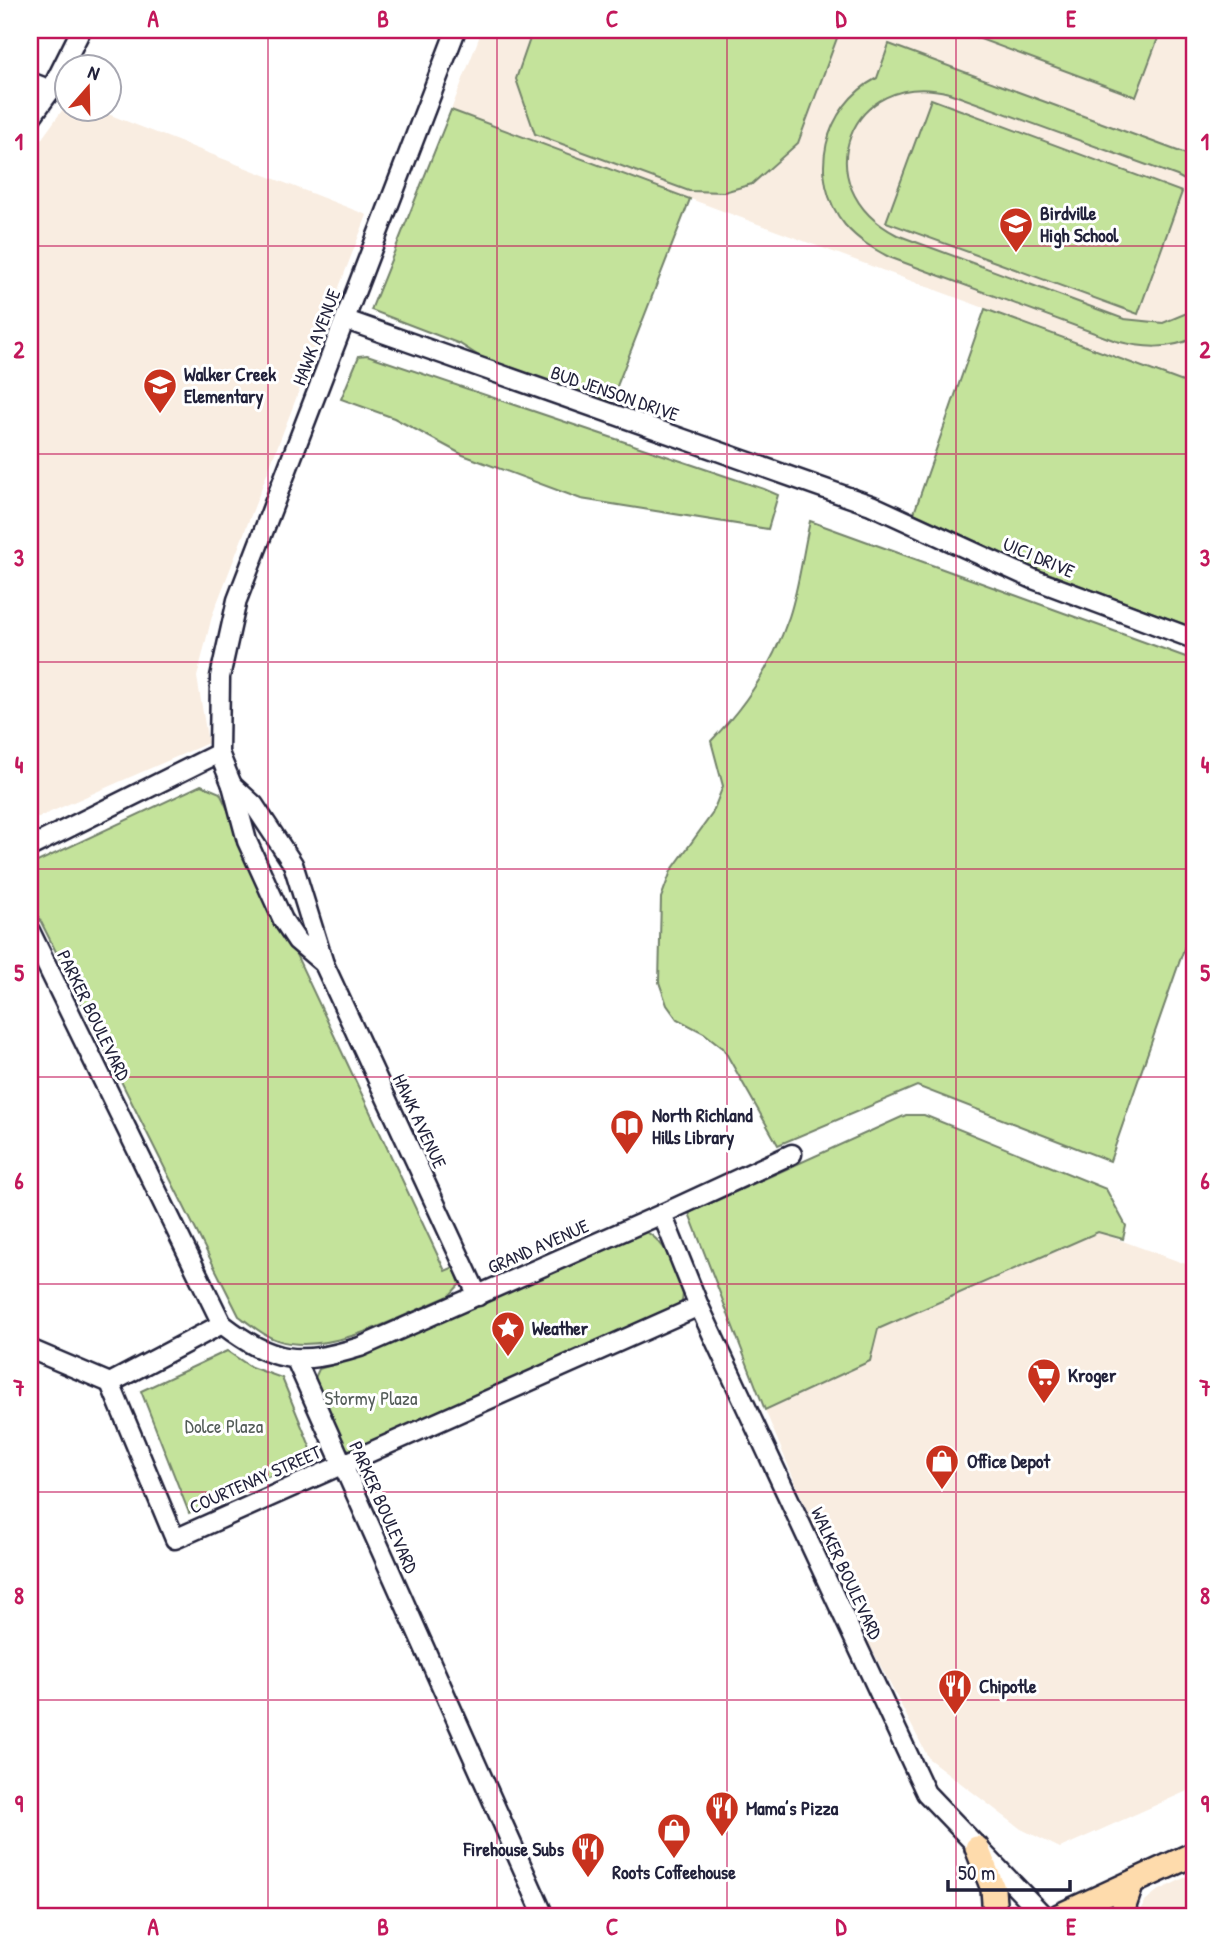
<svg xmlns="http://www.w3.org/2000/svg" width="1224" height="1946" font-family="'Patrick Hand',sans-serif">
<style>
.built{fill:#f9ede1}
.green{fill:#c4e39b;stroke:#73826b;stroke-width:2}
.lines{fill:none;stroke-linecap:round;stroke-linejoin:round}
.minor-casing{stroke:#22223b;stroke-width:23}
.major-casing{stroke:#22223b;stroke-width:28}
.minor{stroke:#fff;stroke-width:18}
.major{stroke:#fedbac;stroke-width:23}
.grid{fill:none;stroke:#c2185b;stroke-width:2;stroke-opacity:0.55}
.labels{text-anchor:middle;stroke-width:6;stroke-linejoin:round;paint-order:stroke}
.poi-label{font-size:19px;font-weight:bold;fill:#22223b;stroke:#fff;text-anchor:start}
.street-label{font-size:19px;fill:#22223b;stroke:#fff}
.park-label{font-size:19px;fill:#535c58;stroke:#fff}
.neatline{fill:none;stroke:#c2185b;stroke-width:2.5}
.grid-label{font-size:23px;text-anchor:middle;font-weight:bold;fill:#c2185b}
</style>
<rect width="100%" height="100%" fill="#fff"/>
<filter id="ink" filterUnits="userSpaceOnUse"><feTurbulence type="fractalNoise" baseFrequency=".0143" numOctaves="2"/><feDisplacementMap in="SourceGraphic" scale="14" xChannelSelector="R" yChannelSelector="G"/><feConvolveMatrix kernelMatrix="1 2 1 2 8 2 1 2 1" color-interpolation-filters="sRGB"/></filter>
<g filter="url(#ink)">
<g class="built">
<path d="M482,30h712v356l-743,-276z"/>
<path d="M66,105v3l29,1 272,106 -155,401 -15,61 11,66 -178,78v-666z"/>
<path d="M1098,1232l96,35v521l-134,60 -39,-19 -92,-70 -92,-177 -72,-172 105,-49 7,-32z"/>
<path d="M1194,1873v43h-55l6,-15 11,-9z"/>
</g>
<g class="green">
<path d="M533,30h307l-42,113 -46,41 -28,8 -35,-1 -154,-57 -19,-55z"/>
<path d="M956,30h205l-25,67z"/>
<path d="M889,44l305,113v28l-17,-9 -228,-83c-99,-26 -146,94 -52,142l227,84 39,4 31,-13v28c-26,12 -51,10 -78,3l-227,-84c-17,-9 -31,-17 -44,-32 -39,-47 -21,-119 32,-147z"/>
<path d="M931,99l251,93 -44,122 -252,-92z"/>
<path d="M451,110l239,89 -80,205 -114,-37 -36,-23 -89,-34z"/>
<path d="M985,309l209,77v242l-160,-60 -120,-55z"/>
<path d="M367,355l397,134 14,6 -10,34 -187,-30 -118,-44 -69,-37 -53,-19 18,-43z"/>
<path d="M810,521l384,139v260l-84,241 -193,-75 -139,59 -55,-97 -19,-15 -27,-14 -10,-14 -8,-23 2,-84 10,-27 41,-57 11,-28 -12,-45c34,-35 62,-77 78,-124 10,-30 14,-65 21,-96z"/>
<path d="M201,785l19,8 225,478 9,-4 6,17 -11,12c-47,19 -106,54 -159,47 -20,-2 -35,-15 -51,-27l-209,-416v-32l7,-6z"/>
<path d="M906,1115h18l182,74 20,37 -3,13 -25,-7 -220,97 -8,32 -105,49 -76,-197z"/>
<path d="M644,1231c20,7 46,54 37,73l-328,148 -11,-6 -28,-66 5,-11 45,-14z"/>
<path d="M227,1351l24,16 31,11 32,78 -125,57 -48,-122z"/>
</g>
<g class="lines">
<g class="minor-casing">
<g id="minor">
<path d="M30,82l21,8"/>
<path d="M30,119l21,-29 30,-60"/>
<path d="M346,320l525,185 162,74 161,60"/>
<path d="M232,785l22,20 39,59 31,100 154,332"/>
<path d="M30,847l189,-94"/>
<path d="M30,931l192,393c51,39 77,42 138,23l302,-133 130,-60"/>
<path d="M324,964l-27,-23 -14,-21 -36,-79 -15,-56 -13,-32 1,-76 17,-77 219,-570"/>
<path d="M662,1214l37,92 227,487 118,123"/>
<path d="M30,1349l80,34 112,-59"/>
<path d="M296,1360l248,556"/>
<path d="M110,1383l65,156 524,-233"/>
</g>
</g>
<g class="major-casing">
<g id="major">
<path d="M977,1848l16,41 2,27"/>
<path d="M1059,1916l135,-62"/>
<path d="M1125,1916l-1,-10 8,-23"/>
</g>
</g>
<use href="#minor" class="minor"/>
<use href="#major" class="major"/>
</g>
</g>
<path class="grid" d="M268,30v1886M497,30v1886M727,30v1886M956,30v1886M30,246h1164M30,454h1164M30,662h1164M30,869h1164M30,1077h1164M30,1284h1164M30,1492h1164M30,1700h1164"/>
<defs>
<g id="school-pin" transform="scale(1.75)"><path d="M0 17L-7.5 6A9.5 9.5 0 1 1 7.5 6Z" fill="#c8321e" stroke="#fff"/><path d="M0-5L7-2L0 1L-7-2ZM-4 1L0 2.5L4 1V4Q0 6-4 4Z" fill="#fff"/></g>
<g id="library-pin" transform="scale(1.75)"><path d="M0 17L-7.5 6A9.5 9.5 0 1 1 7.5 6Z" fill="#c8321e" stroke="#fff"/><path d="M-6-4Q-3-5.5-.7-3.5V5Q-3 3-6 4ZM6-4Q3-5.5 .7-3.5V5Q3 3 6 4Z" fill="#fff"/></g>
<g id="sight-pin" transform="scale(1.75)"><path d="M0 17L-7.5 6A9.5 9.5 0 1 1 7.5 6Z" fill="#c8321e" stroke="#fff"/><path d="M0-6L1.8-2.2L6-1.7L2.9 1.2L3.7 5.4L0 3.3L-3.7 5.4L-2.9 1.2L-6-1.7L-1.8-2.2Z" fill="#fff"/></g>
<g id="supermarket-pin" transform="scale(1.75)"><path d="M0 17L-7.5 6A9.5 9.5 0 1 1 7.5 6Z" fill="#c8321e" stroke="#fff"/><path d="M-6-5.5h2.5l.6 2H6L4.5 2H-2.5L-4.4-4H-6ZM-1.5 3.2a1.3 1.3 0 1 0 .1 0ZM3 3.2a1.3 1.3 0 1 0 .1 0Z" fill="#fff"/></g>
<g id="shop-pin" transform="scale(1.75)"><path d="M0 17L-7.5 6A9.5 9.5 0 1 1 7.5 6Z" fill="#c8321e" stroke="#fff"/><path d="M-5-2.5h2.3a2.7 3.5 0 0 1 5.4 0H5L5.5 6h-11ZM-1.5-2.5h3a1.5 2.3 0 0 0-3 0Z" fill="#fff"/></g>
<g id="restaurant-pin" transform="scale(1.75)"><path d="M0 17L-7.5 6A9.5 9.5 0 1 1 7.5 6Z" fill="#c8321e" stroke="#fff"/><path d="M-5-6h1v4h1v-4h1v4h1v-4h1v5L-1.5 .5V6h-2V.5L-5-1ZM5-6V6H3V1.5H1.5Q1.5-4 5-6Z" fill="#fff"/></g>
</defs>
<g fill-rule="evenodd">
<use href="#school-pin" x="1016" y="224"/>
<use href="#school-pin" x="160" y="385"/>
<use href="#library-pin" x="627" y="1126"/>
<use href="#sight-pin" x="508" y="1328"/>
<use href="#supermarket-pin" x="1044" y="1375"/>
<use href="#shop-pin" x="942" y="1461"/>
<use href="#restaurant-pin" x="955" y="1686"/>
<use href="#restaurant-pin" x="722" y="1808"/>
<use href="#shop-pin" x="674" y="1830"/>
<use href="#restaurant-pin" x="588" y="1849"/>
</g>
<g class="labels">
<g class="poi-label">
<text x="1040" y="220">Birdville<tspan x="1040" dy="22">High School</tspan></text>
<text x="184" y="381">Walker Creek<tspan x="184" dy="22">Elementary</tspan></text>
<text x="652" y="1122">North Richland<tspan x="652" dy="22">Hills Library</tspan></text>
<text x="532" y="1335">Weather</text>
<text x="1068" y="1382">Kroger</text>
<text x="967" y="1468">Office Depot</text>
<text x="979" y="1693">Chipotle</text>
<text x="746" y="1815">Mama’s Pizza</text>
<text x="564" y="1856" text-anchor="end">Firehouse Subs</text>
<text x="674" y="1879" text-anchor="middle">Roots Coffeehouse</text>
</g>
<g class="street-label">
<text transform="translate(316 337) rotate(-69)" y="7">HAWK AVENUE</text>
<text transform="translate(615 393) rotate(19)" y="7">BUD JENSON DRIVE</text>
<text transform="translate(1039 557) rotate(23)" y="7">UICI DRIVE</text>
<text transform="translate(94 1015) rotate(64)" y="7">PARKER BOULEVARD</text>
<text transform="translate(420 1121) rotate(65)" y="7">HAWK AVENUE</text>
<text transform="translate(538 1246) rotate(-24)" y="7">GRAND AVENUE</text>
<text transform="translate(255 1479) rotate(-24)" y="7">COURTENAY STREET</text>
<text transform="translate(384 1507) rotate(66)" y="7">PARKER BOULEVARD</text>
<text transform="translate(847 1573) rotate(65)" y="7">WALKER BOULEVARD</text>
</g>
<g class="park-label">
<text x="371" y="1405">Stormy Plaza</text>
<text x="224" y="1433">Dolce Plaza</text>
</g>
</g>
<rect width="1224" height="1946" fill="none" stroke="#fff" stroke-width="77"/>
<g transform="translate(88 88) rotate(20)"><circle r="33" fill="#ffffff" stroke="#a7a7b1" stroke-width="2"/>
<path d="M0-5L12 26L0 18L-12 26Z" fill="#c8321e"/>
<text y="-10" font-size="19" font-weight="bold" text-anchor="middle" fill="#22223b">N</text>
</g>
<path d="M948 1880v10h122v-10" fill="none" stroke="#22223b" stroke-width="3.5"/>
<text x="958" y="1880" font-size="21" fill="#22223b" stroke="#ffffff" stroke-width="5" paint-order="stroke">50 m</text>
<rect x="38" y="38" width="1148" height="1870" class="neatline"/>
<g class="grid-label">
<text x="153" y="27">A</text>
<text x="383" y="27">B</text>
<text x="612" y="27">C</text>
<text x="841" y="27">D</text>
<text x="1071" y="27">E</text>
<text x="19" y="150">1</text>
<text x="1205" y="150">1</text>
<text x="19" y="358">2</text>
<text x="1205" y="358">2</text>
<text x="19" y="566">3</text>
<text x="1205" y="566">3</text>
<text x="19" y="773">4</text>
<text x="1205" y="773">4</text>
<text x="19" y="981">5</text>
<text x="1205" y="981">5</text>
<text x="19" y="1189">6</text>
<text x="1205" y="1189">6</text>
<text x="19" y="1396">7</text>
<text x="1205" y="1396">7</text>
<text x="19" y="1604">8</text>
<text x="1205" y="1604">8</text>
<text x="19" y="1812">9</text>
<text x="1205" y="1812">9</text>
<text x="153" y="1935">A</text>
<text x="383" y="1935">B</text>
<text x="612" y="1935">C</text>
<text x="841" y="1935">D</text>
<text x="1071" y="1935">E</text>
</g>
</svg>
